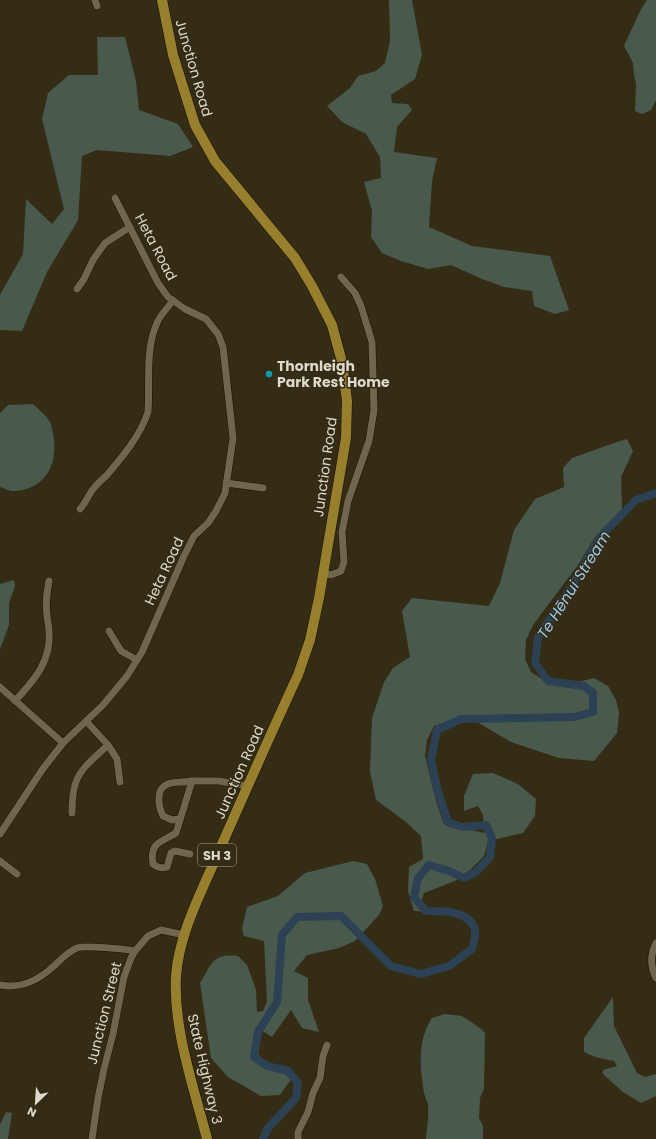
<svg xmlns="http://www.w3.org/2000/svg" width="656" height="1139" font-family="Poppins,sans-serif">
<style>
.green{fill:#495a4c}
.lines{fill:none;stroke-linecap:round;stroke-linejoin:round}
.river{stroke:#2c4254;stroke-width:8}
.minor-casing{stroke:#1c1400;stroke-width:8}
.highway-casing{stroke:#1c1400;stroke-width:11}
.minor{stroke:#6f664d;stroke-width:7}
.highway{stroke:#987f2d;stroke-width:10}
.culture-dot{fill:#0f9aa8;stroke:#342c14;stroke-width:1.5}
.labels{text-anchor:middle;stroke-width:3;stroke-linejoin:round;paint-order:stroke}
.shield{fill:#342c14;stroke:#aba594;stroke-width:1}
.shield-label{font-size:13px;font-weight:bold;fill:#ded9cb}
.street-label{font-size:14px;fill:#ded9cb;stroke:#342c14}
.poi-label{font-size:14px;font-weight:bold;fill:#ded9cb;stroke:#342c14;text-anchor:start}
.water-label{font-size:15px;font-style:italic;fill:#9ecbf0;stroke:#342c14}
</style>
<rect width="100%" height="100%" fill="#342c14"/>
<g class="green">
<path d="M389,0h23l10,55 -7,24 -24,16 1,8 16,1 4,6 -15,17 -3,25 43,6 -5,23 -3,46 43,19 78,10 19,54 -14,4 -21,-8 -2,-15 -28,-4 -22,-8 -31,-14 -23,4 -27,-8 -19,-8 -11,-16 1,-26 -8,-29 17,-4 -1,-21 -14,-23 -24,-12 -15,-16 23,-18 8,-12 18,-5 9,-8 5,-22z"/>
<path d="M647,0h9v100l-5,10 -9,4 -7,-3 1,-27 -2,-9 -1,-12 -9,-17 16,-35z"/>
<path d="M97,37h28l11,44 3,29 39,14 15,23 -23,9 -73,-6 -15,6 -4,64 -31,52 -25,59 -22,-1v-35l23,-41 3,-55 26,25 12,-15 -22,-90 6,-26 21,-18h29z"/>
<path d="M33,404c6,6 13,11 17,18 2,3 2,8 3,12 6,29 -7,55 -38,57 -5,1 -11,-3 -15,-4v-74l8,-8z"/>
<path d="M627,439l6,12 -12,26 1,32 -27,28 -17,28 -45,60 -7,15 -1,19 6,13 14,9 22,4 27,-7 14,8 8,14 3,13 -2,20 -23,28 -35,-3 -48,-16 -39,-23 -21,2 -17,5 -7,14 -2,16 11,45 8,23 8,4 16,1 16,4 -1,-18 -5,-9 -14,5v-15l9,-22 20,-1 25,11 18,15 -1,17 -12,17 -35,8 -4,15 -13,13 -16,12 -31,12 -3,9 10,10 -17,-1 -6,-20 1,-24 14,-8 -2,-23 -15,-14 -30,-22 -6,-28 2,-54 12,-36 9,-14 17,-11 -8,-46 10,-13 77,8 11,-23 14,-53 21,-31 29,-12 -1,-19 9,-10 42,-15z"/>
<path d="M14,580l1,6 -6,17v22l-9,24v-65z"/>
<path d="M353,861l14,3 8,15 8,27 -4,9 -24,26 -16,7 -32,7 -13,16 14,7v22l11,32 -17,-4 -11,-18 -19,27 -11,-7 -4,20 4,9 31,19 -12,17 -19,1 -33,-19 -17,-19 -11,-75c12,-19 12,-30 38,-27l9,9 9,25 1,22 6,-1 4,-10 -3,-60 -20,-5 -2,-7 5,-22 31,-11 27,-23z"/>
<path d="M613,997l1,29 23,47 8,4 11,-3v22l-15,7 -18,-11 -20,-18v-4l14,-4 -3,-5 -19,-4 -11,-5v-14z"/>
<path d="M445,1014l17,2 18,12 5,5 -1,56 -4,9 -1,20 4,8v13h-57c1,-11 3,-23 2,-34 -1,-4 -3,-8 -4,-12 -4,-26 -7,-52 8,-75z"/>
<path d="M6,1112l6,1 -4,26h-8v-14z"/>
</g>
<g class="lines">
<path class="river" d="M263,1139l5,-11 28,-30 2,-15 -10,-12 -21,-5 -13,-9 4,-25 19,-30 5,-67 15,-18 44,-1 50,50 30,8 28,-8 23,-17c1,-5 4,-14 3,-19 -5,-20 -33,-19 -49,-19l-12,-14 4,-19 11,-13 20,6 15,7 12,-6 14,-15 2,-19 -6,-13 -24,2 -14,-5 -10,-30 -7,-32 6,-30 24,-11 113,-2 19,-5v-19l-9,-7 -36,-5 -13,-18 3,-26 32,-48 30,-52 36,-37 20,-7"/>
<g class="minor-casing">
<g id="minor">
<path d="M95,0l2,6"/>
<path d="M77,289l7,-10 9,-19 12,-17 25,-16"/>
<path d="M226,483l37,5"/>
<path d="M80,509c6,-6 8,-14 14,-21 4,-5 9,-9 13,-13 16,-19 33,-39 41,-63 2,-27 -3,-64 9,-89 3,-8 11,-15 16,-23"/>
<path d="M323,573l8,2 10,-4 3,-9 -2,-30 6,-31 21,-60 5,-31 -2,-68 -11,-36 -6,-13 -14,-16"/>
<path d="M109,631l12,20 16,9"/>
<path d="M0,687l63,56"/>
<path d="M15,701c19,-21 37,-40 34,-71 0,-5 -2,-10 -2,-15 -2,-12 0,-23 2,-34"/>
<path d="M86,721l22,24 9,14 3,23"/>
<path d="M72,813c0,-10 0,-21 4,-31 5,-15 21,-26 32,-37"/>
<path d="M179,819l-7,1 -9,-4c-4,-8 -8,-26 3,-31 7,-4 18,-2 26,-4"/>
<path d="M0,834l42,-64 21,-27 40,-38 24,-29 15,-24 42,-96 10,-20 14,-13 8,-12 9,-18 8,-55 -10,-91 -5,-13 -12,-15 -21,-10 -17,-12 -10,-14 -43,-85"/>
<path d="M190,854l-15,-3 -4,2 -4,14c-5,2 -10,0 -14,-3 -4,-22 9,-22 23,-31l16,-52h27l28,5"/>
<path d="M0,861l17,13"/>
<path d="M656,943c-6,12 -6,23 0,35"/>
<path d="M0,985c22,4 39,-5 55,-20 6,-6 14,-14 22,-17 7,-3 48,1 58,3"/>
<path d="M92,1139l6,-41 6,-29 9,-35 11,-57 7,-19 4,-7 13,-15 13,-6 23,5"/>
<path d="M298,1139v-7l10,-20 5,-19 7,-15 3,-22 4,-11"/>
</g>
</g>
<g class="highway-casing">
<path id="highway" d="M162,0l11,55 22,70 20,36 80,97 17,28 20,39 10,37 5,39 -1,37 -27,160 -9,42 -12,35c-27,58 -53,117 -79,176 -17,40 -40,82 -43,125 -3,53 18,112 31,163"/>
</g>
<use href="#minor" class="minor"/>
<use href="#highway" class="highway"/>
</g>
<circle class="culture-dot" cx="269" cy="374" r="4"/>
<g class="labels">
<rect class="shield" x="198" y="844" width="38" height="22" rx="3"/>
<g class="shield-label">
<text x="217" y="860">SH 3</text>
</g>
<g class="street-label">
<text transform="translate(194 68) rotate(74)" y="5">Junction Road</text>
<text transform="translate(156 247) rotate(62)" y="5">Heta Road</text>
<text transform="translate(325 467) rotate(-82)" y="5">Junction Road</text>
<text transform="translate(164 571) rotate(-65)" y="5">Heta Road</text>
<text transform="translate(239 772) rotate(-66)" y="5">Junction Road</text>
<text transform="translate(104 1013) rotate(-76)" y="5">Junction Street</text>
<text transform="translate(205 1069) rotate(77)" y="5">State Highway 3</text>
</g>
<g class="poi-label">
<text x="277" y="371">Thornleigh<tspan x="277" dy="16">Park Rest Home</tspan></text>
</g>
<g class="water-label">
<text transform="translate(574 585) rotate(-58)" y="5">Te Hēnui Stream</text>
</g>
</g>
<g transform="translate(36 1103) rotate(205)" stroke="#342c14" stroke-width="3" paint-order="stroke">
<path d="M0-3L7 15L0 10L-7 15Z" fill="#ded9cb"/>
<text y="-6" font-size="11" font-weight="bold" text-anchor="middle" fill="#ded9cb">N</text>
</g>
</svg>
